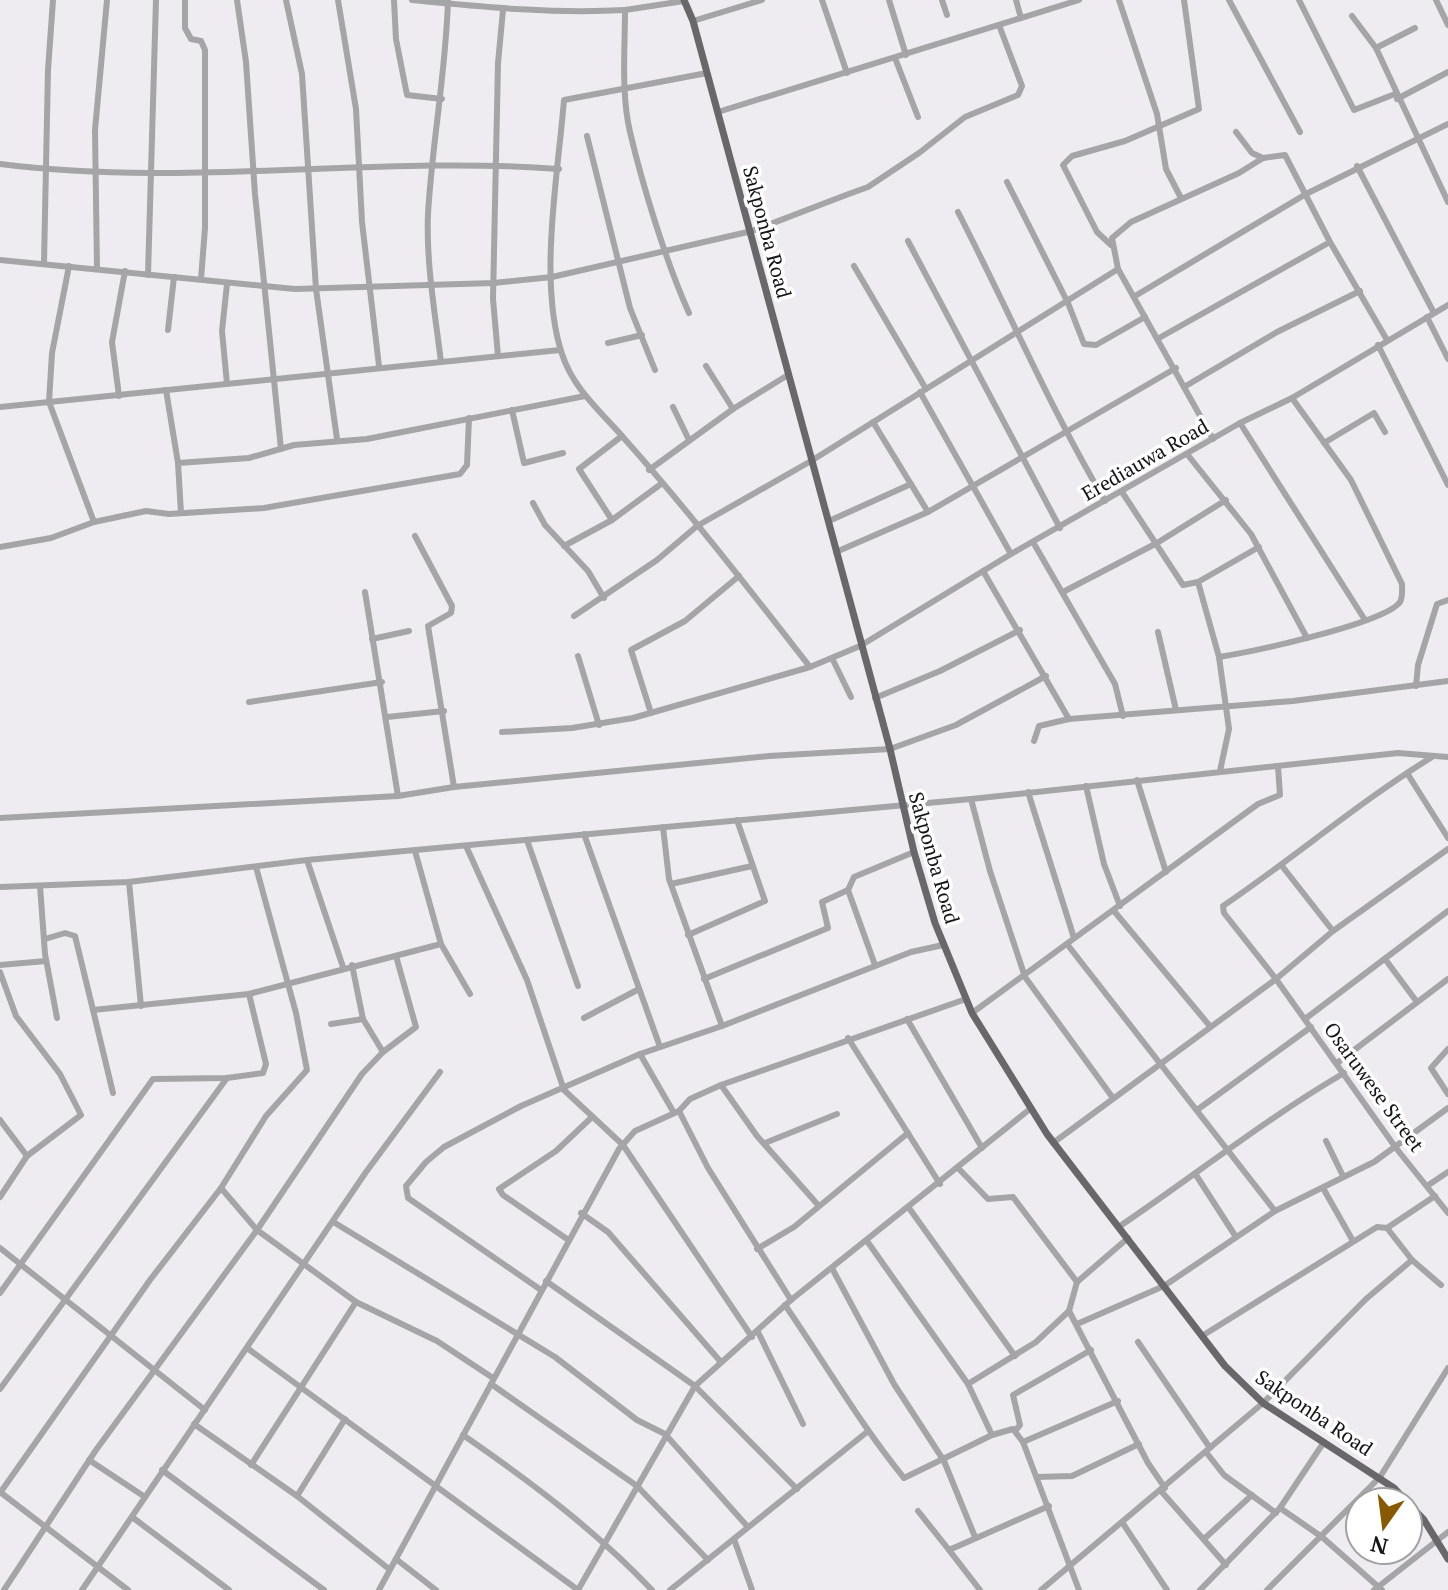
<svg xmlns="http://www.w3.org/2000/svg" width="1448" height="1590" font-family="'PT Serif',serif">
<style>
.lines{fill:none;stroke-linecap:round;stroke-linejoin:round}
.minor{stroke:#a5a4a6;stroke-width:6}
.major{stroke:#69676a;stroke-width:7}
.labels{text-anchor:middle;stroke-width:7;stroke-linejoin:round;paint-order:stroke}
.street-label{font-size:20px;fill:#151416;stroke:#fff}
</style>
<rect width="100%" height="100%" fill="#efecf1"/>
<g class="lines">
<g class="minor">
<path d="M185,0v28l6,11 10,2 4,9v178l-4,51"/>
<path d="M237,0l9,62 9,132 26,255"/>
<path d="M286,0l16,74 14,215 21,150"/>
<path d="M338,0l18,109 6,113 17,144"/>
<path d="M394,0l2,39 11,56 35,4"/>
<path d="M412,0c72,7 141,14 213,10"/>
<path d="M822,0l25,73"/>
<path d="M889,0l17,55"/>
<path d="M942,0l5,15"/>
<path d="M1016,0l5,18"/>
<path d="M1119,0l38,114 9,55 15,29"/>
<path d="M1229,0l71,132"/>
<path d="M1299,0l55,110 41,-16"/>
<path d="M1436,0l12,25"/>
<path d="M684,1l-59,9c0,39 -4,84 5,122 13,55 36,130 59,181"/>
<path d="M1352,16l24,32 72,154"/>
<path d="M693,21l69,-21"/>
<path d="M1376,48l39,-20"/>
<path d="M895,58l23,59"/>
<path d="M707,73l-143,27c-6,75 -26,182 -2,254 11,34 37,56 60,82 66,74 127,153 188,231l50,-21 151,-92 229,-131 52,-25 156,-93"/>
<path d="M1397,99l51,-27"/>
<path d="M718,112l361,-112"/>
<path d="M1236,132l16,21 11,5"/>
<path d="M587,136l43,172 25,62"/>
<path d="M0,164c185,24 373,-9 559,5"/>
<path d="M1357,166l77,147"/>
<path d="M1007,182l61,121 16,41 12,1 49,-28"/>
<path d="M958,212c50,97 92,196 147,289"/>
<path d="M908,241l152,287"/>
<path d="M1111,245l-14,-13 -34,-67 9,-9 53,-15 74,-32 -15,-109"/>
<path d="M0,260l295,29 199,-6 58,-6 200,-46 94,-36 22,-8 51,-34 46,-36 53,-22 4,-9 -23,-61"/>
<path d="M44,263l4,-193 5,-70"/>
<path d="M69,266l-17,87 -3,49 45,120"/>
<path d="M854,266l72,123"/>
<path d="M97,269l-2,-139 12,-130"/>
<path d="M1118,269l-6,-31 19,-16 108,-49 24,-15 22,-3 45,87 57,98"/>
<path d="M148,275l8,-275"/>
<path d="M1135,296l171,-102 142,-70"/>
<path d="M1427,317l21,42"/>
<path d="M168,330l6,-53"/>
<path d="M1159,338l171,-96"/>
<path d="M608,343l34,-8"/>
<path d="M1378,345l70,140"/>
<path d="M498,356l-5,-57 5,-236 5,-53"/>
<path d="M441,362c-6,-49 -15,-99 -13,-148 4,-71 18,-142 20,-214"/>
<path d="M706,366l27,43"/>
<path d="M227,384l-5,-53 5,-47"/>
<path d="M1184,387l93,-55 83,-41"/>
<path d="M166,390l12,73 3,50"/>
<path d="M920,392l91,162"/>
<path d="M119,396l-7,-54 13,-71"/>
<path d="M0,407l560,-57"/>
<path d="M673,407l16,33"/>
<path d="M512,410l12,53 39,-10"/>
<path d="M873,422l55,90"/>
<path d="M1240,423l125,197"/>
<path d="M1324,443l50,-30 11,19"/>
<path d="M1187,454l64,80 56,104"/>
<path d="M178,463l71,-5 45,-13 73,-6 218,-43"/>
<path d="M649,470l84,-61 55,-34"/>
<path d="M1122,492l61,93 15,-3 61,-35"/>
<path d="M533,503l12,22 43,46 16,27"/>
<path d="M612,520l-33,-51 43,-33"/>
<path d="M829,521l82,-37"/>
<path d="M415,536l37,70 -1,7 -23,13 26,161"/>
<path d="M1033,542l82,142 8,32"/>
<path d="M564,546l48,-26 49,-36"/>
<path d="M0,547l51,-9 43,-16 52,-11 23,3 95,-6 196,-34 7,-9 2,-47"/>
<path d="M836,552l92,-40 248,-144"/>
<path d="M983,571l86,148"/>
<path d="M1198,582l21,75 10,72 -9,42"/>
<path d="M365,592l33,204"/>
<path d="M1063,592l94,-49 69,-43"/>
<path d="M574,616l83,-56 40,-34 114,-65 307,-192 95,170"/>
<path d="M1158,632l18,78"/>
<path d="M372,639l37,-8"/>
<path d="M578,656l21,69"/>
<path d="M1219,657c31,-5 165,-33 181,-55 3,-5 2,-13 2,-18l-51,-104 -59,-82"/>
<path d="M832,658l19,39"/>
<path d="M1416,686l2,-21 19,-61 11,-4"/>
<path d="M875,698l65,-27 80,-41"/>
<path d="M249,702l133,-20"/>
<path d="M651,713l-20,-63 54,-29 54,-45"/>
<path d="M387,717l57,-6"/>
<path d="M502,732l70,-4 61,-10 177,-51"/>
<path d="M1034,741l5,-15 30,-7 224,-18 155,-20"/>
<path d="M1407,773l41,65"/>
<path d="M1137,780l29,92"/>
<path d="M1086,786l18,78 16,42"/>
<path d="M1028,792l46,146"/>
<path d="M971,799l19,72 35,106 88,121"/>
<path d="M0,818l398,-22 56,-9 315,-31 121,-7 66,-24 90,-49"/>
<path d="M663,827l6,52 53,147"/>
<path d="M584,834l76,213"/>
<path d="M528,843l50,143"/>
<path d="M466,846l61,134 37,110 59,55 129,192"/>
<path d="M1448,849l-115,82 -57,48 120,169 52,65"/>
<path d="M415,851l26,93 29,50"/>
<path d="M307,860l36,107"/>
<path d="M1282,866l51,65"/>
<path d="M129,882l12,124"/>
<path d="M671,884l81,-18"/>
<path d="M40,886l5,68 12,64"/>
<path d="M0,887l129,-5 178,-22 664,-61 427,-46 50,4"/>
<path d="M1114,911l95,114"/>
<path d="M688,935l77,-34 -28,-81"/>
<path d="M45,939l20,-6 10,3 18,74"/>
<path d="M1067,944l208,267"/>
<path d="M1385,959l32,43"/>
<path d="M0,965l46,-4"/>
<path d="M352,965l11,54 20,33"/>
<path d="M875,965l-27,-75 6,-13 60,-25"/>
<path d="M0,972l16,44 44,58 21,41 -54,41 -27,41"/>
<path d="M704,979l124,-51 -6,-26 26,-12"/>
<path d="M972,1013l286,-209 22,-9 -2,-28"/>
<path d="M584,1018l55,-29"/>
<path d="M907,1019l75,129"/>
<path d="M1305,1019l143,-108"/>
<path d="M331,1024l32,-5"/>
<path d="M848,1038l92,146"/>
<path d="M1448,1049l-17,19 17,26"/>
<path d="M640,1054l34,59"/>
<path d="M1337,1063l111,-84"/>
<path d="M721,1085l36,51 62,70"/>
<path d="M113,1093l-20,-83 156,-16 192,-50"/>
<path d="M1197,1110l114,-83"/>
<path d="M679,1111l29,57 83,132"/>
<path d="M0,1120l27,36"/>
<path d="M1326,1141l17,35"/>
<path d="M765,1143l72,-29"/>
<path d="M1053,1143l223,-164 -52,-66 -1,-7c71,-48 136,-104 209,-149"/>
<path d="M959,1169l29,30 25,-2 64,85"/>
<path d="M1196,1175l40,62"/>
<path d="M1427,1186l21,-14"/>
<path d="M221,1188l36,42 99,72 81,39 56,37"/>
<path d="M1323,1188l30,53"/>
<path d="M909,1208l106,148"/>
<path d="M581,1213l27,19 112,129"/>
<path d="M335,1223l220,134 82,63 28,14 82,92"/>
<path d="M1120,1226c74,-50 147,-108 224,-153"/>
<path d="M1387,1228l48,-32"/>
<path d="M567,1239l-64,-44 -4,-6 57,-38 35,-33"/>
<path d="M867,1241l101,143 24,51"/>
<path d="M0,1248l205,162"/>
<path d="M757,1249l37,-22 114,-94"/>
<path d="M833,1270l61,114 50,77 31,76"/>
<path d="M546,1281l149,105 102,103"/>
<path d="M541,1290l-133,-92 -2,-12 20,-24 18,-15 77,-41 119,-52 82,-28 189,-74 32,-7"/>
<path d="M0,1293l153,-214 74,-1 36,-5 3,-9 -17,-70"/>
<path d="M785,1305c40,58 75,119 119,173l88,-43 21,-6 10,13 56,148"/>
<path d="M1069,1311l79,152 17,25"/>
<path d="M1077,1324l87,-38 111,-75 99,-49 74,-54"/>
<path d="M758,1332l45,92"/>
<path d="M1202,1336l175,-109 10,1 25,32 29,25"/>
<path d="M1138,1342l72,106"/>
<path d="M247,1348l331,242"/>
<path d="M491,1384l146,102 71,74"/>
<path d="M968,1384l68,-42 33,-31 8,-29 51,-44"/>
<path d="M0,1389l227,-311"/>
<path d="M194,1424l103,72 92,73"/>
<path d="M1015,1431l5,-6 -7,-30 78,-45"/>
<path d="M463,1435c68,47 132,95 189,155"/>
<path d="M1023,1442l95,-41"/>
<path d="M1206,1452l18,23 52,38"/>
<path d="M89,1460l56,37"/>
<path d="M251,1465l105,-163"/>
<path d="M162,1470l162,120"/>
<path d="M1037,1477l35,-1 67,-32"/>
<path d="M1161,1491l65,74"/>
<path d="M0,1492l128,98"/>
<path d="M0,1493l150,-213 71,-92 45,-72 41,-46 -11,-57 -40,-146"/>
<path d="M297,1496l48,-77"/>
<path d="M1280,1508l42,29 60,53"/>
<path d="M918,1511l31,39 100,-44"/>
<path d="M132,1517l97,73"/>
<path d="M1122,1522l45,68"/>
<path d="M734,1539l18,51"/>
<path d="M1204,1539l48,-44"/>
<path d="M949,1550l31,40"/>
<path d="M396,1559l40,31"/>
<path d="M4,1590l92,-140 161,-220 105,-156 21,-22 33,-25 -20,-71"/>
<path d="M82,1590l284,-418 74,-100"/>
<path d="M379,1590l240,-441 16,-18 44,-20 11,-12 31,-14 245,-86"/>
<path d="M578,1590l117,-204 96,-86 239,-191"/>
<path d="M670,1590l197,-158"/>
<path d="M1041,1590l222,-187 103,-104 46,-39"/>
<path d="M1200,1590l80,-82 44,-66"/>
<path d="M1267,1590l113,-113 68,-109"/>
<path d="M1374,1590l74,-58"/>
</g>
<path class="major" d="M684,0l9,21 197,728 24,103 21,71 37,90 75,121 178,232 38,37 131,85 30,32 24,39"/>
</g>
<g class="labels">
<g class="street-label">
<text transform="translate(767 232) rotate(75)" y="7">Sakponba Road</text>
<text transform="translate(1145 460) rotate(-30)" y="7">Erediauwa Road</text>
<text transform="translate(934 858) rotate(74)" y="7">Sakponba Road</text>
<text transform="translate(1374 1087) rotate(54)" y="7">Osaruwese Street</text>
<text transform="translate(1314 1413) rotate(34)" y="7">Sakponba Road</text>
</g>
</g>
<g transform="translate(1384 1526) rotate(194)"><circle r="38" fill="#ffffff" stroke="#a1a1a2" stroke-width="2"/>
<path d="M0-6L14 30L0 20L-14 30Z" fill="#895900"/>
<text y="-12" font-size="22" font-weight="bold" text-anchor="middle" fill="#151416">N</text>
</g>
</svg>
